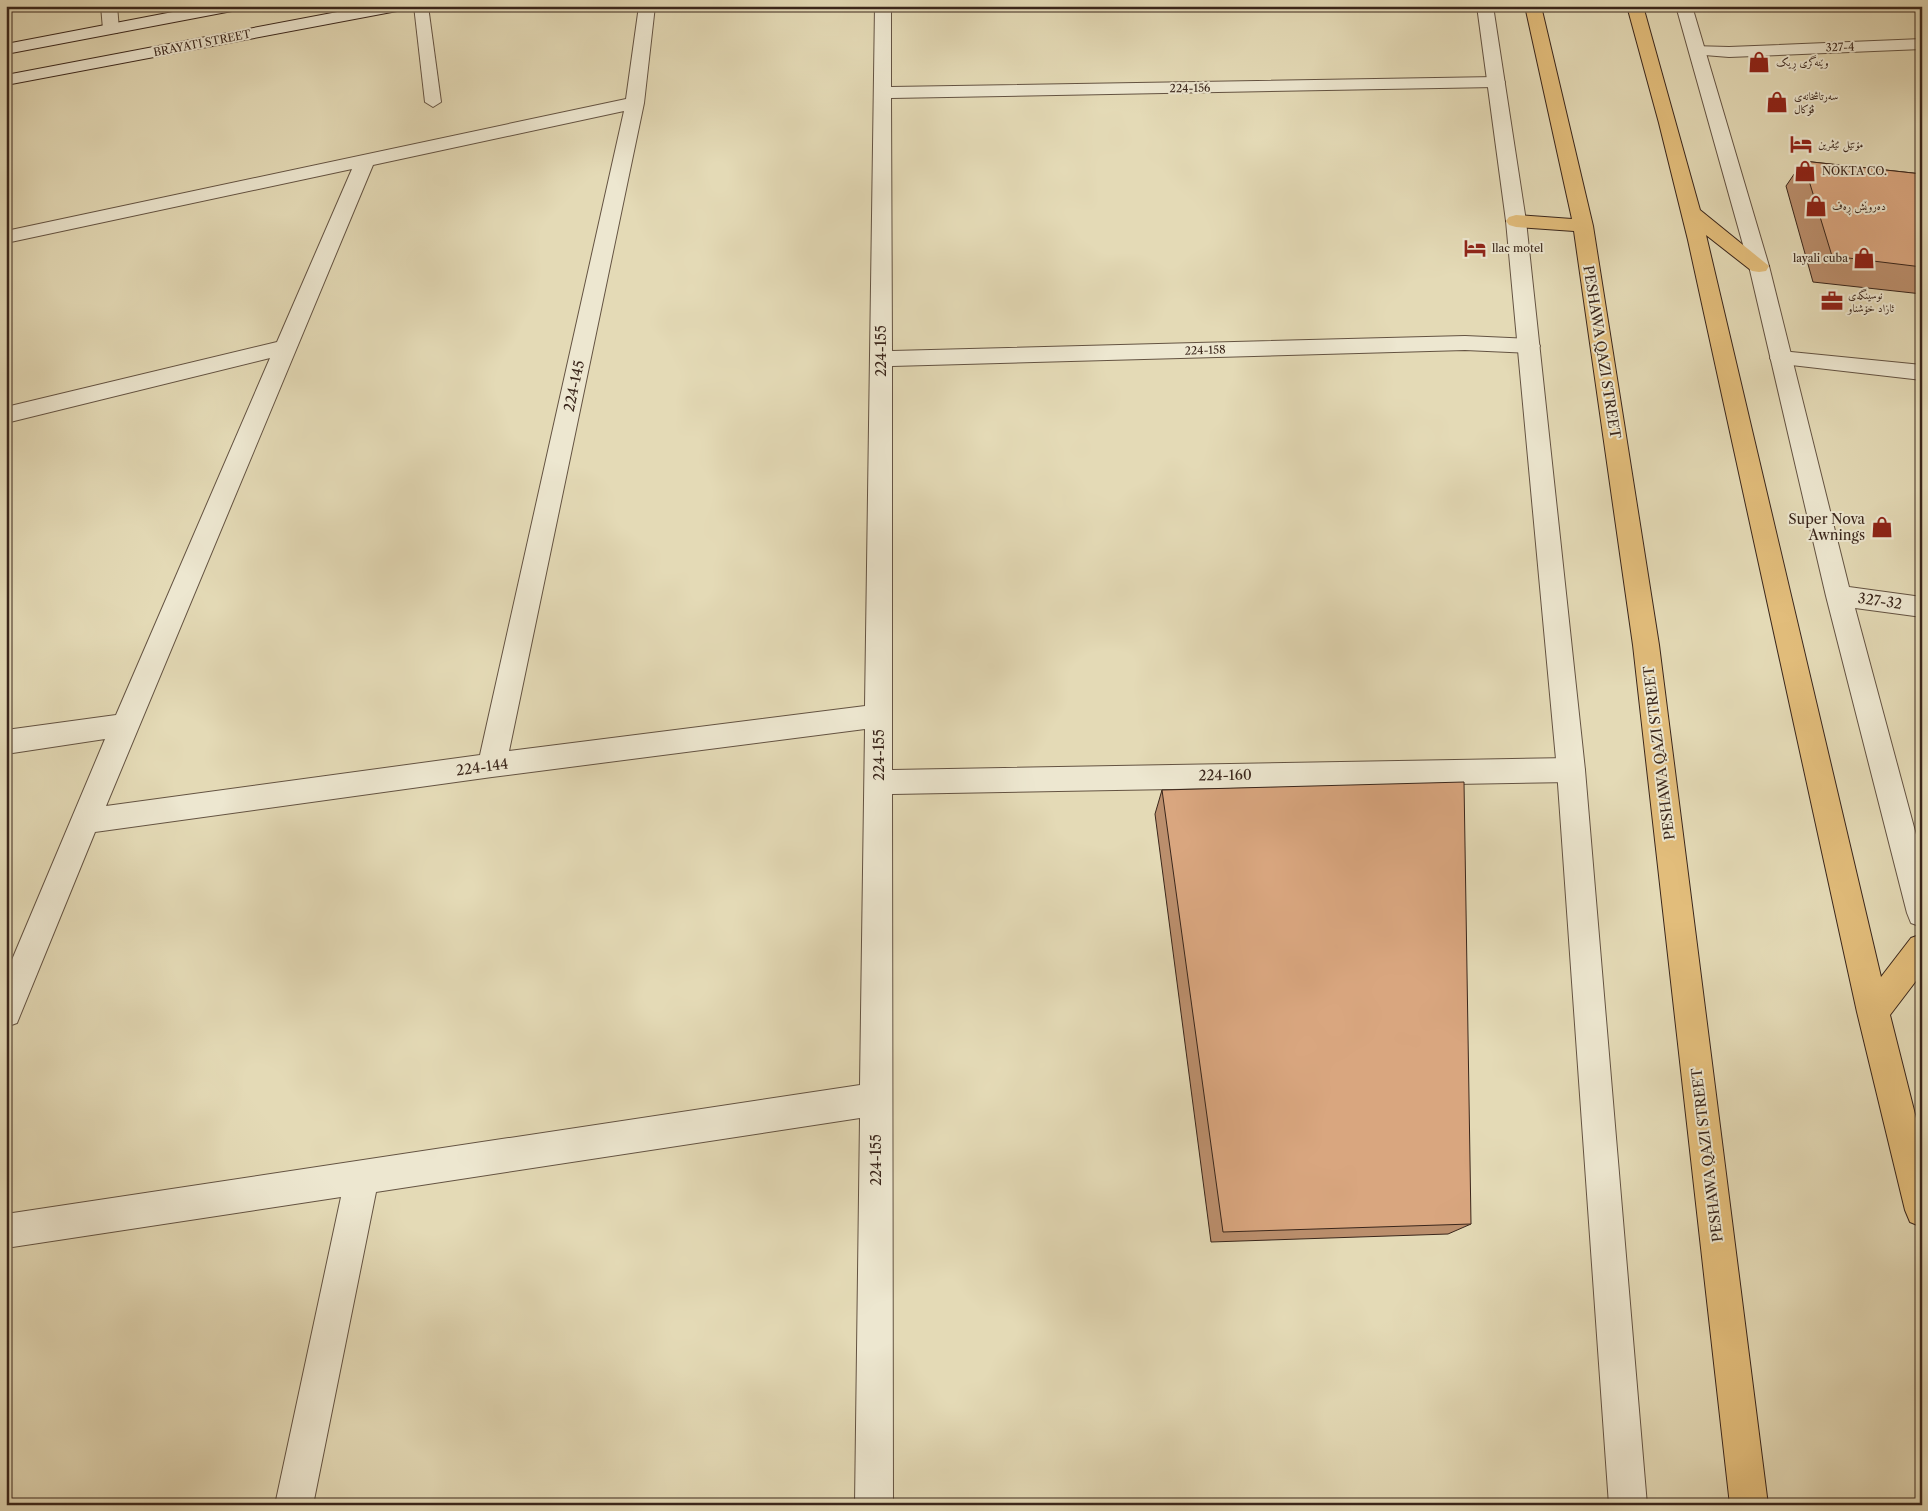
<svg xmlns="http://www.w3.org/2000/svg" width="1928" height="1511" font-family="'Libre Caslon Text',Amiri,serif">
<style>
.lines{fill:none;stroke-linecap:round;stroke-linejoin:round}
.service-casing{stroke:#645342;stroke-width:2}
.minor-casing{stroke:#645342;stroke-width:2}
.tertiary-casing{stroke:#645342;stroke-width:2}
.secondary-casing{stroke:#3a261b;stroke-width:2}
.trunk-casing{stroke:#3a261b;stroke-width:2}
.service{fill:#ede7d0;fill-rule:evenodd}
.minor{fill:#ede7d0;fill-rule:evenodd}
.tertiary{fill:#ede7d0;fill-rule:evenodd}
.secondary{fill:#ede7d0;fill-rule:evenodd}
.trunk{fill:#e2bd7b;fill-rule:evenodd}
.wall{fill:#bb8f6d;stroke:#3a261b}
.building{fill:#d9a67f;stroke:#3a261b}
.labels{text-anchor:middle;stroke-width:4;stroke-linejoin:round;paint-order:stroke}
.far-street-label{font-size:11px;fill:#3a261b;stroke:#ede7d0}
.far-poi-label{font-size:11px;fill:#3a261b;stroke:#ede7d0;text-anchor:start}
.street-label{font-size:14px;fill:#3a261b;stroke:#ede7d0}
.poi-label{font-size:14px;fill:#3a261b;stroke:#ede7d0;text-anchor:end}
</style>
<rect width="100%" height="100%" fill="#e4dab6"/>
<filter id="stains"><feTurbulence type="fractalNoise" baseFrequency=".004" numOctaves="4"/><feColorMatrix values="0 0 0 0 .2 0 0 0 0 .09 0 0 0 0 .02 0 0 0 .5 -.17"/></filter>
<radialGradient id="worn" r=".72"><stop offset=".6" stop-color="#630" stop-opacity="0"/><stop offset="1" stop-color="#630" stop-opacity=".3"/></radialGradient>
<g class="lines">
<g class="service-casing">
<path id="service" d="M414,6h14l13,96 -8,5 -8,-5z"/>
</g>
<g class="minor-casing">
<g id="minor">
<path d="M101,6h16l2,23 -2,4h-12l-2,-4z"/>
<path d="M639,6h16l-11,97 -135,648 356,-45 10,-700h16v81l605,-10 6,1 3,4 -3,4 -6,1 -605,11 1,253 573,-15 64,3 8,2 3,5 -3,5 -8,2 -64,-3 -573,16v404l679,-12 10,4 4,8 -4,8 -10,4 -679,12 1,711h-38l5,-387 -484,74 -63,313h-38l66,-308 -335,51v-34l854,-129 5,-356 -373,48 -397,55 -78,191 -11,4v-53l99,-235 -99,15v-24l110,-15 154,-357 -264,65v-16l271,-65 75,-173 -346,74v-12l620,-132zM624,111l-144,644 -374,51 267,-641z"/>
<path d="M1922,39v10l-193,8 -37,-3 -3,-4 3,-4 37,1z"/>
<path d="M1781,351l141,14v15l-149,-17 -3,-5 3,-5z"/>
</g>
</g>
<g class="tertiary-casing">
<g id="tertiary">
<path d="M1477,6h16l33,215 59,549 62,735h-38l-52,-735 -51,-549z"/>
<path d="M1676,6h16l77,260 80,321 73,10v20l-67,-9 67,249v70l-11,-4 -4,-10 -81,-317 -77,-330z"/>
</g>
</g>
<g class="secondary-casing">
<g id="secondary">
<path d="M204,6h36l-8,5 -226,43v-10z"/>
<path d="M369,6h36l-8,5 -391,74v-10z"/>
</g>
</g>
<g class="trunk-casing">
<g id="trunk">
<path d="M1525,6h16l52,220 66,419 109,860h-38l-97,-860 -59,-414 -58,-4 -7,-2 -3,-4 3,-4 7,-2 56,4z"/>
<path d="M1627,6h16l57,204 69,56 -3,5 -7,1 -7,-1 -46,-36 175,742 30,-39 11,-4v39l-32,42 32,127v85l-12,-5 -5,-12 -48,-198 -169,-772 -29,-117z"/>
</g>
</g>
<use href="#service" class="service"/>
<use href="#minor" class="minor"/>
<use href="#tertiary" class="tertiary"/>
<use href="#secondary" class="secondary"/>
<use href="#trunk" class="trunk"/>
</g>
<g class="wall">
<path d="M1803,161l119,13v120l-109,-12 -27,-96z"/>
<path d="M1162,790l309,434 -23,10 -237,8 -56,-428z"/>
</g>
<g class="building">
<path d="M1803,161l119,13v93l-90,-11z"/>
<path d="M1464,782l7,442 -248,8 -61,-442z"/>
</g>
<defs>
<g id="shop-bare" transform="scale(1.725)"><path d="M-5-2.5h2.3a2.7 3.5 0 0 1 5.4 0H5L5.5 6h-11ZM-1.5-2.5h3a1.5 2.3 0 0 0-3 0Z" fill="#8f2418" stroke="#ede7d0" stroke-width="2.5" paint-order="stroke"/></g>
<g id="hotel-bare" transform="scale(1.725)"><path d="M-6-4.5h1.5V1H6V5H4.5V3h-9V5H-6ZM-4 0a1.8 1.8 0 1 1 3.6 0ZM.5 0V-2.5h3Q6-2.5 6 0Z" fill="#8f2418" stroke="#ede7d0" stroke-width="2.5" paint-order="stroke"/></g>
<g id="office-bare" transform="scale(1.725)"><path d="M-6-3h4V-5.5h4V-3h4V5H-6ZM-1-4.5V-3h2v-1.5ZM-6 0V1H6V0Z" fill="#8f2418" stroke="#ede7d0" stroke-width="2.5" paint-order="stroke"/></g>
</defs>
<g fill-rule="evenodd">
<use href="#shop-bare" x="1759" y="62"/>
<use href="#shop-bare" x="1777" y="102"/>
<use href="#hotel-bare" x="1801" y="144"/>
<use href="#shop-bare" x="1805" y="171"/>
<use href="#shop-bare" x="1816" y="206"/>
<use href="#hotel-bare" x="1475" y="248"/>
<use href="#shop-bare" x="1864" y="258"/>
<use href="#office-bare" x="1832" y="301"/>
<use href="#shop-bare" x="1882" y="527"/>
</g>
<g class="labels">
<g class="far-street-label">
<text transform="translate(202 43) rotate(-11)" y="4">BRAYATI STREET</text>
<text transform="translate(1840 47) rotate(-2)" y="4">327-4</text>
<text transform="translate(1190 88) rotate(-1)" y="4">224-156</text>
<text transform="translate(1205 350) rotate(-2)" y="4">224-158</text>
</g>
<g class="far-poi-label">
<text x="1776" y="66">وێنەگری ڕیک</text>
<text x="1794" y="100">سەرتاشخانەی<tspan x="1794" dy="13">ڤۆکال</tspan></text>
<text x="1818" y="148">مۆتێل ئێڤرین</text>
<text x="1822" y="175">NOKTA CO.</text>
<text x="1832" y="210">دەروێش ڕەف</text>
<text x="1492" y="252">llac motel</text>
<text x="1848" y="262" text-anchor="end">layali cuba</text>
<text x="1848" y="299">نوسینگەی<tspan x="1848" dy="13">ئازاد خۆشناو</tspan></text>
</g>
<g class="street-label">
<text transform="translate(881 351) rotate(-90)" y="5">224-155</text>
<text transform="translate(1602 352) rotate(81)" y="5">PESHAWA QAZI STREET</text>
<text transform="translate(574 386) rotate(-78)" y="5">224-145</text>
<text transform="translate(1880 601) rotate(8)" y="5">327-32</text>
<text transform="translate(1659 753) rotate(-97)" y="5">PESHAWA QAZI STREET</text>
<text transform="translate(879 755) rotate(-90)" y="5">224-155</text>
<text transform="translate(482 767) rotate(-8)" y="5">224-144</text>
<text transform="translate(1225 775) rotate(-1)" y="5">224-160</text>
<text transform="translate(1707 1155) rotate(-97)" y="5">PESHAWA QAZI STREET</text>
<text transform="translate(876 1160) rotate(-90)" y="5">224-155</text>
</g>
<g class="poi-label">
<text x="1865" y="524">Super Nova<tspan x="1865" dy="16">Awnings</tspan></text>
</g>
</g>
<rect width="1928" height="1511" fill="none" stroke="#e4dab6" stroke-width="25"/>
<rect x="8" y="8" width="1913" height="1496" fill="none" stroke="#3a261b" stroke-width="2.5"/>
<rect x="12" y="12" width="1903" height="1486" fill="none" stroke="#3a261b"/>
<rect width="100%" height="100%" filter="url(#stains)"/>
<rect width="100%" height="100%" fill="url(#worn)"/>
</svg>
